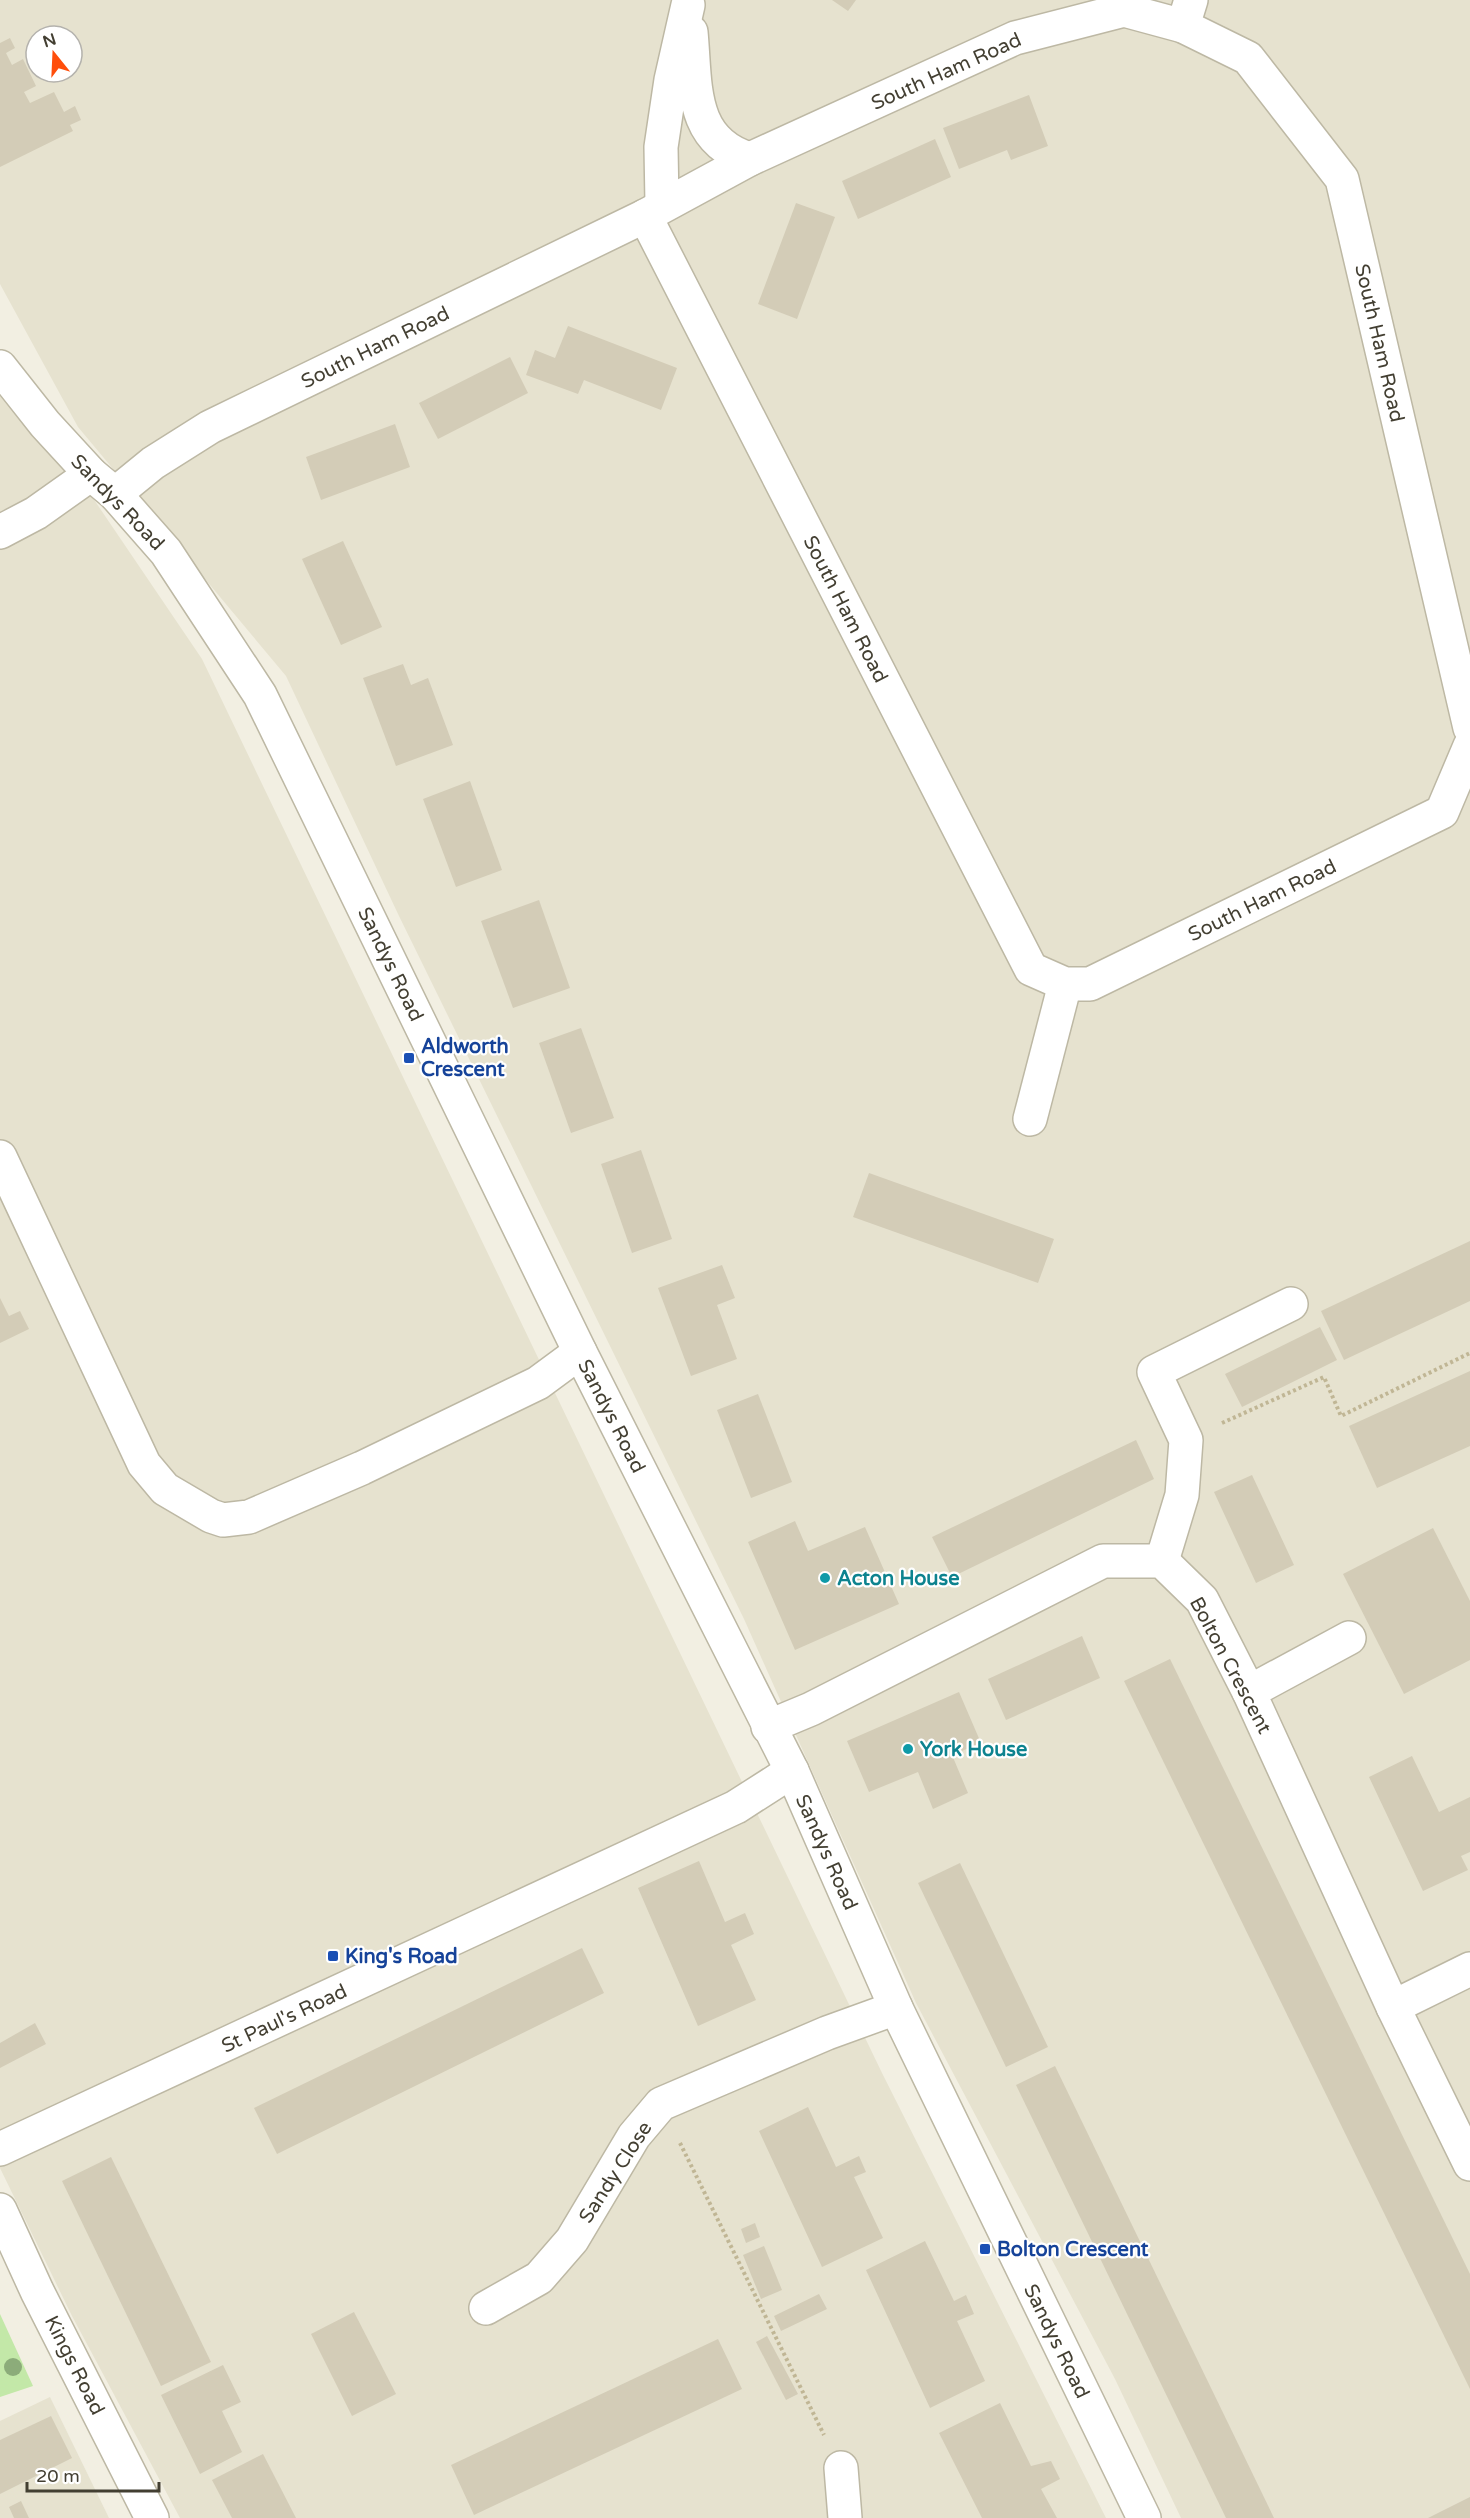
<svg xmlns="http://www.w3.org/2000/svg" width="1470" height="2518" font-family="'Varela Round',sans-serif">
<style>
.residential{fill:#e6e2cf;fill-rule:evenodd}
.green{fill:#c3e8a8}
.building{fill:#d3ccb7}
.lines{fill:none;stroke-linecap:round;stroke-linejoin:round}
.minor-casing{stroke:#bdb8a4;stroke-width:36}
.path{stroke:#c0b695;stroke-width:4;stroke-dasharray:3 3;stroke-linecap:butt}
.minor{stroke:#fff;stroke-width:33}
.tree{fill:#8cac7a}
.transit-dot{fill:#1a4fb4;stroke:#fff;stroke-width:2}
.culture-dot{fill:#0f9aa8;stroke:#fff;stroke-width:2}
.labels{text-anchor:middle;stroke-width:4.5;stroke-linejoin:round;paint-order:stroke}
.street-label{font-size:20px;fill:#433f32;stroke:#fff}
.transit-label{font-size:20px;font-weight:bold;fill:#164399;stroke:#fff;text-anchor:start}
.culture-label{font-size:20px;font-weight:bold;fill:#0d838f;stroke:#fff;text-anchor:start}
</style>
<rect width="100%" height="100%" fill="#f2efe2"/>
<g class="residential">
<path d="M0,0h1470v2518h-289l-66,-139 -199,-376 -172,-384 -345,-703 -113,-240 -208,-249 -78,-143zM36,36h36v36h-36z"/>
<path d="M0,361l202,298 680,1414 224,445h-926l-108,-202 -72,-148z"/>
<path d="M50,2397l59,121h-109v-97z"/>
</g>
<path class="green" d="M0,2314l33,72 -33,11z"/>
<g class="building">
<path d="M832,0h24l-8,11z"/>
<path d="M10,38l5,10 -9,5 6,12 11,-6 13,27 -12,6 6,11 24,-11 10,20 11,-6 6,14 -11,5 3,6 -73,36v-124z"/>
<path d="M1029,95l19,51 -37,14 -4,-10 -48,19 -16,-41z"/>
<path d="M935,139l16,38 -93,42 -16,-38z"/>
<path d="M796,203l39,14 -38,102 -39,-15z"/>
<path d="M568,326l109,42 -16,42 -77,-30 -6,14 -52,-19 9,-25 20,8z"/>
<path d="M510,357l18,36 -90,46 -19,-36z"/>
<path d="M395,424l15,43 -89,33 -15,-43z"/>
<path d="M343,541l39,86 -41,18 -39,-86z"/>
<path d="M403,664l8,21 17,-7 25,67 -57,21 -33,-88z"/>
<path d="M470,781l32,89 -46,17 -33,-88z"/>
<path d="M539,900l31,88 -57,20 -32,-87z"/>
<path d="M581,1028l33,90 -43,15 -32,-90z"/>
<path d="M641,1150l31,89 -40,14 -31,-89z"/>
<path d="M869,1173l185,66 -16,44 -185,-66z"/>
<path d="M1470,1241v60l-126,59 -23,-49z"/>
<path d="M722,1265l13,33 -18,7 20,54 -46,17 -33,-88z"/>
<path d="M0,1298l9,18 11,-5 9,18 -29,14z"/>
<path d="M1320,1327l17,33 -95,47 -17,-33z"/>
<path d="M1470,1371v75l-93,42 -28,-62z"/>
<path d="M758,1394l34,88 -41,16 -34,-88z"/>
<path d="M1136,1440l18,39 -202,98 -20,-40z"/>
<path d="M1252,1475l42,90 -38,18 -42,-91z"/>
<path d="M795,1521l13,30 57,-24 34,77 -104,46 -47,-108z"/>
<path d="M1433,1528l37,73v59l-66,34 -61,-120z"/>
<path d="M1082,1636l18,42 -94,42 -18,-41z"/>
<path d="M1170,1659l300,615v115l-346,-708z"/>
<path d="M959,1692l22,51 -29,12 16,38 -35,16 -15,-37 -49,20 -22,-51z"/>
<path d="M1412,1756l27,56 31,-15v55l-9,4 7,14 -45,21 -54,-114z"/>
<path d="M699,1861l26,61 20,-9 9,21 -23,11 25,55 -58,26 -60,-138z"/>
<path d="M960,1863l88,184 -42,20 -88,-184z"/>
<path d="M582,1948l22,45 -327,161 -23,-46z"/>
<path d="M35,2023l11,21 -46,24v-25z"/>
<path d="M1055,2066l219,452h-48l-210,-433z"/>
<path d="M808,2107l28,60 23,-11 7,16 -12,5 29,61 -61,29 -63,-136z"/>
<path d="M111,2157l100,205 -50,24 -99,-205z"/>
<path d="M755,2223l5,14 -14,6 -5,-14z"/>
<path d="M925,2241l29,60 12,-6 8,19 -17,7 28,60 -55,27 -64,-138z"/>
<path d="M764,2246l18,44 -21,9 -18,-44z"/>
<path d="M819,2294l8,15 -46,22 -7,-15z"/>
<path d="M354,2312l42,82 -44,22 -41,-82z"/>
<path d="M767,2336l31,58 -12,6 -30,-58z"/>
<path d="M718,2339l24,50 -268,126 -23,-50z"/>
<path d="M223,2365l18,37 -19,9 20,41 -42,22 -39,-79z"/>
<path d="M1000,2403l31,63 20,-5 9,18 -19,10 16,29h-75l-43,-85z"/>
<path d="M51,2416l21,42 -72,36v-54z"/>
<path d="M263,2454l33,64h-64l-20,-38z"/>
<path d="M1470,2497v21h-42z"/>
<path d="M21,2501l8,17h-15l-5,-11z"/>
</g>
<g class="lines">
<g class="minor-casing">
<g id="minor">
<path d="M1183,26l8,-26"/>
<path d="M691,32c5,52 -2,109 59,127"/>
<path d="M662,204l-1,-57 10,-67 17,-75"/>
<path d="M645,216l386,753 34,15h25l352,-172 28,-66"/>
<path d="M0,367l45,57 46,50 24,20 51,58 94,143 320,657 212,419 104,237 248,510"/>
<path d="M115,494l38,-31 57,-36 435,-211 105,-57 265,-121 109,-28 59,16 65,32 94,121 128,549"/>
<path d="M0,532l36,-19 55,-39"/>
<path d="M1030,1119l35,-135"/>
<path d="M0,1157l144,307 21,25 46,27 12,4 26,-3 113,-49 176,-85 42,-31"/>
<path d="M1162,1561l20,-66 4,-55 -32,-68 137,-68"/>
<path d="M1249,1692l100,-54"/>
<path d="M768,1727l43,-18 292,-148h59l40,39 47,92 144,315 77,157"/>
<path d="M1393,2007l77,-38"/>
<path d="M0,2149l736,-342 56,-36"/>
<path d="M0,2210l37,81 115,227"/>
<path d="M486,2308l53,-30 33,-38 62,-104 27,-32 166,-71 69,-25"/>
<path d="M841,2468l4,50"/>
</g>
</g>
<g class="path">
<path d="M1222,1423l102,-46 17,39 129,-63"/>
<path d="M680,2143l144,292"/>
</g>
<use href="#minor" class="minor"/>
</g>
<circle class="tree" cx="13" cy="2367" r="9"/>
<g class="transit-dot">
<rect x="403" y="1052" width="12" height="12" rx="3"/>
<rect x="327" y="1950" width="12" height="12" rx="3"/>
<rect x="979" y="2243" width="12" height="12" rx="3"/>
</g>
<g class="culture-dot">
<circle cx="825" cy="1578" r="6"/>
<circle cx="908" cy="1749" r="6"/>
</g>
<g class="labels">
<g class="street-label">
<text transform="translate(946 71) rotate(-24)" y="7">South Ham Road</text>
<text transform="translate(1380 343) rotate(77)" y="7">South Ham Road</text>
<text transform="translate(375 347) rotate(-26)" y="7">South Ham Road</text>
<text transform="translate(118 502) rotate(46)" y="7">Sandys Road</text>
<text transform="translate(846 609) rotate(63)" y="7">South Ham Road</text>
<text transform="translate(1262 900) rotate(-26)" y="7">South Ham Road</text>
<text transform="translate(391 964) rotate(64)" y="7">Sandys Road</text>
<text transform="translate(612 1416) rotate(63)" y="7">Sandys Road</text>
<text transform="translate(1231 1665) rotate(62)" y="7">Bolton Crescent</text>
<text transform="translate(827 1852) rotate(66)" y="7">Sandys Road</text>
<text transform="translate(284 2018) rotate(-25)" y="7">St Paul's Road</text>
<text transform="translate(615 2172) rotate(-57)" y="7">Sandy Close</text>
<text transform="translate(1057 2341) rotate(64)" y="7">Sandys Road</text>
<text transform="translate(75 2365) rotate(63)" y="7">Kings Road</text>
</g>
<g class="transit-label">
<text x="421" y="1053">Aldworth<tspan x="421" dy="23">Crescent</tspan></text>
<text x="345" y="1963">King's Road</text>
<text x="997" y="2256">Bolton Crescent</text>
</g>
<g class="culture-label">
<text x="837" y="1585">Acton House</text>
<text x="920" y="1756">York House</text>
</g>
</g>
<g transform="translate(54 54) rotate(342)"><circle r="28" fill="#ffffff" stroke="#b4b2ad" stroke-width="1.5"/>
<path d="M0-4.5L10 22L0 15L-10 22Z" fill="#ff4e0b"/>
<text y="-9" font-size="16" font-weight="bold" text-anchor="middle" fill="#433f32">N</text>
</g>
<path d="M27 2482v9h132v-9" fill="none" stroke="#433f32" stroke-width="3"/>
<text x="36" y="2482" font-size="18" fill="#433f32" stroke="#ffffff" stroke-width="4.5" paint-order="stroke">20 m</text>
</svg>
